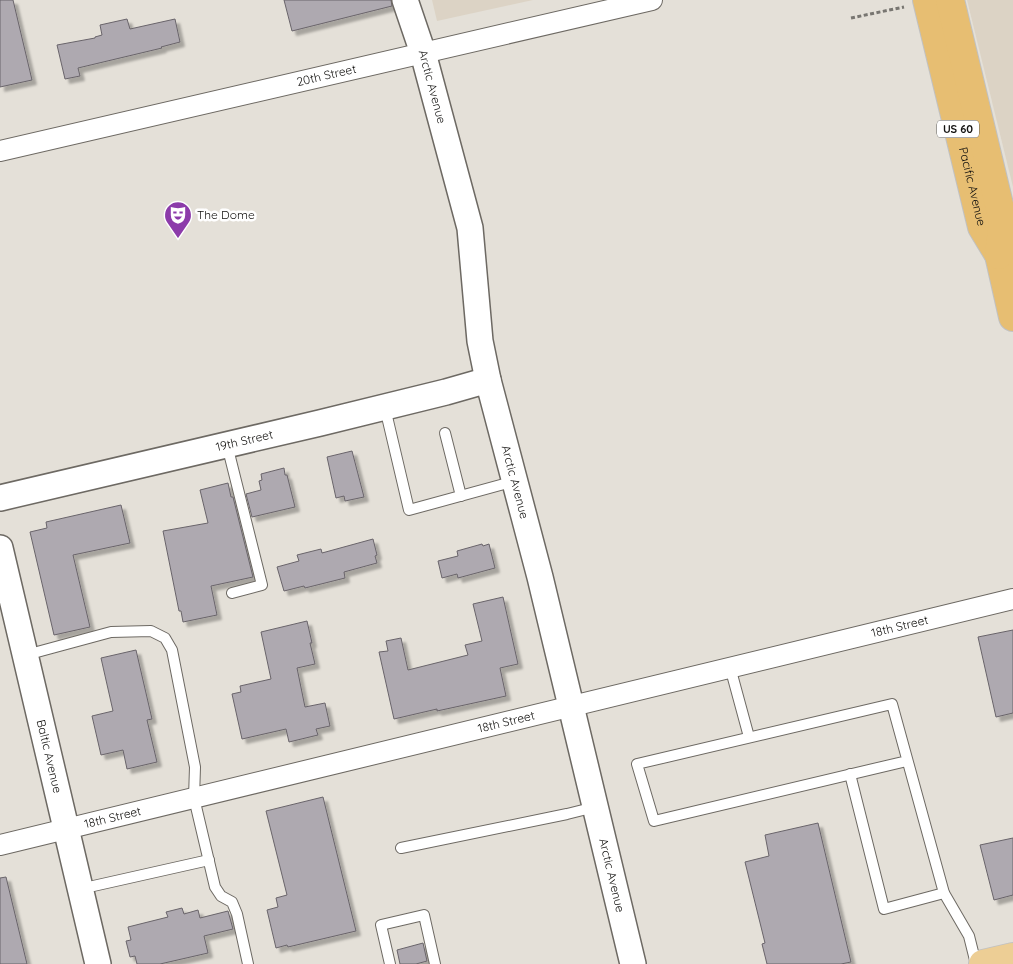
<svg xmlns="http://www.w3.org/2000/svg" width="1013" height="964" font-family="Quicksand,sans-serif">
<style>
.built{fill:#dcd3c5}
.building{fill:#aea9b0;stroke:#69646a;filter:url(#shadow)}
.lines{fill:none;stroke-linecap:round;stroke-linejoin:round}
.service-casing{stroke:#6d6963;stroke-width:12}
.minor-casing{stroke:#6d6963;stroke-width:22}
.tertiary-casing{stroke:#6d6963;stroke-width:28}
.primary-casing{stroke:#c1c1c1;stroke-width:30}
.trunk-casing{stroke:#c1c1c1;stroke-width:30}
.path{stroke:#787671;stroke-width:3;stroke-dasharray:4 2.5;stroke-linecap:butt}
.service{stroke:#fff;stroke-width:10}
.minor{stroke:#fff;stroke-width:20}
.tertiary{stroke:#fff;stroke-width:25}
.primary{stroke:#edce95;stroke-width:28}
.trunk{stroke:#e7be72;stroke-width:28}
.labels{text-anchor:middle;stroke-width:5;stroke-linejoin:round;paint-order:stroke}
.shield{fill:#fff;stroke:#595857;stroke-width:1}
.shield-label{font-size:11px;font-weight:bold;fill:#12110f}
.street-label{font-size:12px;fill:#12110f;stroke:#fff}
.poi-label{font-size:12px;fill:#12110f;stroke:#fff;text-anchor:start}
</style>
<defs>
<filter id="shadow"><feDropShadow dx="4.5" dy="4.5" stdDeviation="1" flood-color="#0004"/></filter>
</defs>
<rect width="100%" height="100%" fill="#e4e0d8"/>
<g class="built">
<path d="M432,0h101l-96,21z"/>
<path d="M967,0h46v187z"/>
</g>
<g class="building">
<path d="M0,0h13l19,80 -32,7z"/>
<path d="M284,0h107l1,6 -100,25z"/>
<path d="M127,19l3,10 45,-10 5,23 -19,5 1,1 -84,20 2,8 -15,3 -8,-34 38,-7v-1l7,-2 -2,-10z"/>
<path d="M352,451l12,46 -19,4 -1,-5 -8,2 -9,-41z"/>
<path d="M284,468l1,7h2l8,32 -43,10 -6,-23 15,-4 -2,-9 3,-1 -1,-6z"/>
<path d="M228,483l3,14h2l20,80 -42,9 6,29 -34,7 -2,-11h-2l-16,-80 45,-8 -8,-33z"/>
<path d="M121,505l9,38 -57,12 17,72 -36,8 -24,-103 17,-4 -1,-6z"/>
<path d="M373,539l4,16 -2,1 2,7 -33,9 1,6 -40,10 -1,-2 -20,5 -7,-24 22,-6 -2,-6 24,-6 1,4z"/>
<path d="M482,544l1,2 6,-2 6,24 -37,10 -1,-4 -15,4 -4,-17 20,-5 -1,-5z"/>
<path d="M503,597l15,67 -18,4 6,28 -69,15v-2l-43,10 -15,-67 9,-1 -2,-10 15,-3 7,32 60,-15 -3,-10 17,-4 -9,-37z"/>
<path d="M307,621l5,22h-2l5,21 -18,4 8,39 20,-4 5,23 -14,3 2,6 -29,7 -3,-13 -44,10 -10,-45 9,-2 -1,-6 31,-7 -10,-47z"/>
<path d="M1013,630v83l-17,4 -18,-80z"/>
<path d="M136,650l16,69 -5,1 10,42 -30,7 -4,-19 -22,5 -9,-39 21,-5 -12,-53z"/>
<path d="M323,797l33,134 -68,16 -1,-2 -11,3 -9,-38 11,-3 -2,-9 11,-3 -21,-84z"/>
<path d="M818,823l33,139 -10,2h-74l-5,-20 3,-1 -20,-81 24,-6 -4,-21z"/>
<path d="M1013,838v57l-19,5 -14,-55z"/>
<path d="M6,877l21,87h-27v-86z"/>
<path d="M182,908l2,6 14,-4 2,8 28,-7 5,18 -29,7 4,17 -48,11h-23l-2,-8 -5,1 -4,-16 5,-1 -3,-13 40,-10 -2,-5z"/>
<path d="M423,943l4,18 -11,3h-16l-3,-14z"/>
</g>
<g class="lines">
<g class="service-casing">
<g id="service">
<path d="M385,408l24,102 106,-29"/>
<path d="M445,433l16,63"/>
<path d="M227,445l35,140 -30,8"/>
<path d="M26,655l85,-23 40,-1 14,7 7,12 23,117 -1,31 21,89 6,9 11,6 5,12 11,50"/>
<path d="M730,667l19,70"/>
<path d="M907,761l-253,60 -17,-57 255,-60 52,189 25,43 7,28"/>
<path d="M850,774l34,135 60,-16"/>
<path d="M401,848l166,-34 28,-7"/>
<path d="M80,889l129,-29"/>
<path d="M390,964l-9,-39 43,-10 11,49"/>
</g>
</g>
<g class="minor-casing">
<g id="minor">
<path id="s1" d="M0,151l652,-151"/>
<path id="s2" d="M0,845l1013,-246"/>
</g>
</g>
<g class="tertiary-casing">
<g id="tertiary">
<path id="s3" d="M405,0l18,53 47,175 10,113 8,39 52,197 93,387"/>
<path id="s4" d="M0,498l320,-75 126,-31 42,-12"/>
<path id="s5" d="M0,548l98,416"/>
</g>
</g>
<g class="primary-casing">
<path id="primary" d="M983,964l30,-7"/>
</g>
<g class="trunk-casing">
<g id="trunk">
<path id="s6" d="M927,0l55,227 17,28 14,62"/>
<path d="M950,0l53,221 -4,34"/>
</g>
</g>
<path class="path" d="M851,18l53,-11"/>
<use href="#service" class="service"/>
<use href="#minor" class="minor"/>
<use href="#tertiary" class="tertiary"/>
<use href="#primary" class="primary"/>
<use href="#trunk" class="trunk"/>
</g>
<defs>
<g id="theatre-pin" transform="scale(1.4375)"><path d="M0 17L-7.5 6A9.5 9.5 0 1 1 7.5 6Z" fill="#8c3baa" stroke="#fff"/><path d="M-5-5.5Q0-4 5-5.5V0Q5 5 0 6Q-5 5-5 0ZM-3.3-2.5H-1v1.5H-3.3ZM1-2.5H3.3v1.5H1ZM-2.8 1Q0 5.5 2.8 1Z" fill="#fff"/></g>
</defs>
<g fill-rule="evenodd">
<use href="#theatre-pin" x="178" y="215"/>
</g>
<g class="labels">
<rect class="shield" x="937" y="120.5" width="42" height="17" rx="4"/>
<g class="shield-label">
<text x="958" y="133">US 60</text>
</g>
<g class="street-label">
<text dy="4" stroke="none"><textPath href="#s1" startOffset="335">20th Street</textPath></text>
<text dy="4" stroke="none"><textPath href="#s3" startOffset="91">Arctic Avenue</textPath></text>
<text dy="4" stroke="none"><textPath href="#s6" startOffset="192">Pacific Avenue</textPath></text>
<text dy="4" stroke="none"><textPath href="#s4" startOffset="251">19th Street</textPath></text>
<text dy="4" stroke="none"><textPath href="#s3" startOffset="496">Arctic Avenue</textPath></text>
<text dy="4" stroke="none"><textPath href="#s2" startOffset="926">18th Street</textPath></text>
<text dy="4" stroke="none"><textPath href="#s2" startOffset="521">18th Street</textPath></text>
<text dy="4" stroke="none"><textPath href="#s5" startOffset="214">Baltic Avenue</textPath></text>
<text dy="4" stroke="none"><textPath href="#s2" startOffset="116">18th Street</textPath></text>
<text dy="4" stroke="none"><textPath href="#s3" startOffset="901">Arctic Avenue</textPath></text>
</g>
<g class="poi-label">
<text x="197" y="219">The Dome</text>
</g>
</g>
</svg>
